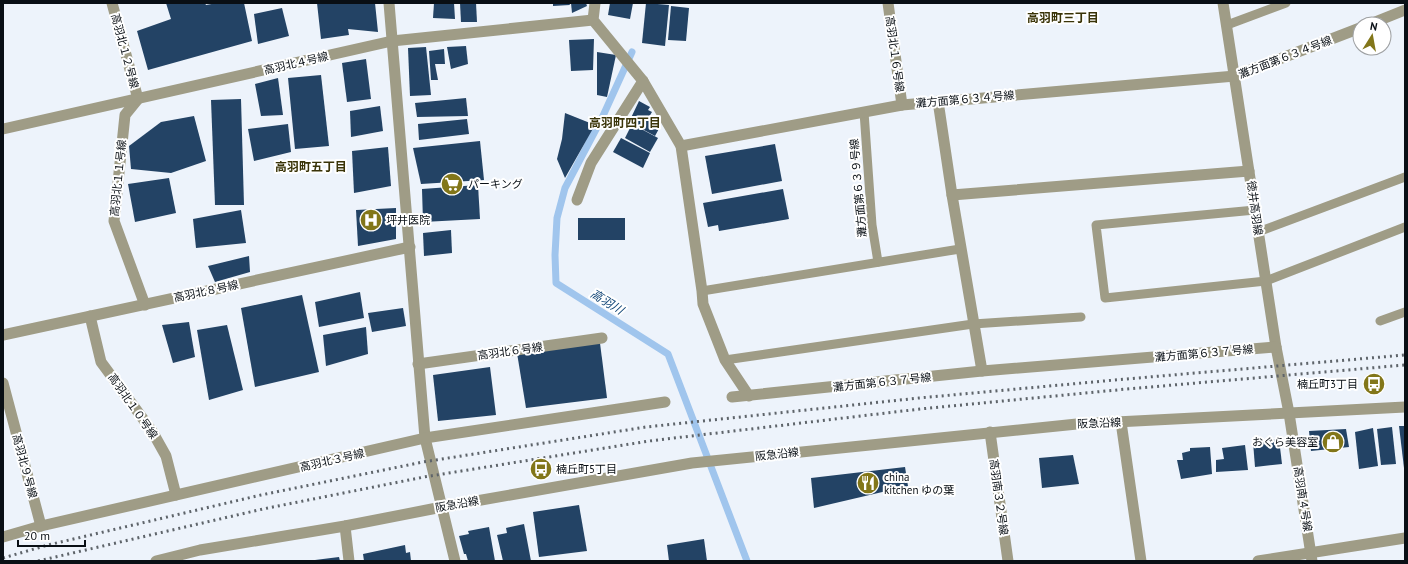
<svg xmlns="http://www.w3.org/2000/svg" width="1408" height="564" font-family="'PT Sans','Noto Sans JP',sans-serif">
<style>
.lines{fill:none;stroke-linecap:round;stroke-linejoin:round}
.stream{stroke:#a0c5ed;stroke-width:7}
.building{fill:#234365}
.service{stroke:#9f9c86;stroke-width:9}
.minor{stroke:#9f9c86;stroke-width:11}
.tertiary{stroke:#9f9c86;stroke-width:11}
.rail{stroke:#5e646a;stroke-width:3;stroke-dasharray:2 4;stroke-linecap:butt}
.labels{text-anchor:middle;stroke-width:4;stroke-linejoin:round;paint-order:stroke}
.street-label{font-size:11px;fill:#090f15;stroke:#fff}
.poi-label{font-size:11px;fill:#090f15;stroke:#fff;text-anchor:start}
.neighbourhood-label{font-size:12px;font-weight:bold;fill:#3a3408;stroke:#fff}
.water-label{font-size:12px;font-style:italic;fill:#0f4476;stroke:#fff}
</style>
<rect width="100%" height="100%" fill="#edf3fb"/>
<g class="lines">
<path class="stream" d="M632,52l-30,66 -37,70 -8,30 -2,37 1,28 112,71 79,207"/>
</g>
<g class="building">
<path d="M166,3h39l1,2 11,-2h27l8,38 -104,29 -11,-39 34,-12z"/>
<path d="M317,3h58l3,29 -30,-3 1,6 -28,4z"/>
<path d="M434,3h20l1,16 -22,-1z"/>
<path d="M460,3h16l1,19h-16z"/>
<path d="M553,3h16l1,2 -17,1z"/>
<path d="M571,3h15l1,3 -15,7z"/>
<path d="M610,3h23l-3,16 -22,-4z"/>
<path d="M646,3l23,2 -4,41 -23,-3z"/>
<path d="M671,6l18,2 -3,33 -18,-1z"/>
<path d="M282,8l7,28 -31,8 -4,-30z"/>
<path d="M594,39l-1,31 -22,1 -2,-31z"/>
<path d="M466,46l2,18 -17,5 -4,-22z"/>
<path d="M426,47l5,48 -21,1 -2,-48z"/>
<path d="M444,49l1,15h-10l3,16h-7l-2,-29z"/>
<path d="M597,52l19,3 -9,42 -10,-2z"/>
<path d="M366,59l5,40 -24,3 -5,-39z"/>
<path d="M321,75l8,71 -34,3 -7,-71z"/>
<path d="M278,78l5,37 -22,1 -6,-32z"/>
<path d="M466,98l2,18 -51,1 -2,-14z"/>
<path d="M241,99l3,106h-29l-4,-105z"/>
<path d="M639,101l11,6 -2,3 4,2 -3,5 12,8 -6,11 -26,-14z"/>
<path d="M380,106l3,25 -32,6 -1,-26z"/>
<path d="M565,113l30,12 -30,53 -8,-19 5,-20z"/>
<path d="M194,116l12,45 -35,12 -40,-4 -2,-23 32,-24z"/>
<path d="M467,119l2,15 -50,6 -1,-16z"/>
<path d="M288,124l3,28 -37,9 -6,-32z"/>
<path d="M632,124l26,14 -8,14 -25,-14z"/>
<path d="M621,138l29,15 -7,15 -30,-16z"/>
<path d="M480,141l4,39 -63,4 -8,-36z"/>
<path d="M775,144l7,37 -70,13 -7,-38z"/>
<path d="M388,147l3,39 -37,7 -2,-42z"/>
<path d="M169,178l7,35 -41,9 -7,-38z"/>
<path d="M478,185l2,34 -57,3 -1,-33z"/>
<path d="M783,189l6,30 -70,12 -1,-6 -10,2 -5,-24z"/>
<path d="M396,208v31l-38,7 -2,-36z"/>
<path d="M241,210l5,33 -50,5 -3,-29z"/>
<rect x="578" y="218" width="47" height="22"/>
<path d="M451,230l1,23 -28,3 -1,-23z"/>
<path d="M249,256l1,16 -35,10 -7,-16z"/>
<path d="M360,292l4,26 -45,9 -4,-25z"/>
<path d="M302,295l17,77 -64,15 -14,-79z"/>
<path d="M403,308l3,18 -34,6 -4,-19z"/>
<path d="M189,322l6,35 -22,6 -11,-38z"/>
<path d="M227,325l16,65 -34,10 -12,-70z"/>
<path d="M366,327l2,27 -42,12 -3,-31z"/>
<path d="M600,343l7,55 -81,10 -9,-55z"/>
<path d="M490,367l6,48 -58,6 -5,-46z"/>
<path d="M1399,426h6v42h-1z"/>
<path d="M1392,427l4,37 -15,1 -4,-36z"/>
<path d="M1373,428l5,38 -19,3 -4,-37z"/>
<path d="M1346,429l3,18 -38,4 -2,-20z"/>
<path d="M1279,439l3,25 -27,3 -2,-25z"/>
<path d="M1245,445l3,25 -32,2v-12l8,-1 -2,-11z"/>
<path d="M1210,447l2,27 -31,5 -4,-19h6l-1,-7 8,-2v-3z"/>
<path d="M1073,455l6,29 -37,4 -3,-30z"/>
<path d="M905,467l3,19 -94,22 -3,-30z"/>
<path d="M579,505l8,46 -48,6 -6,-45z"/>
<path d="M524,524l7,37h-28l-6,-26 10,-2 -1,-5z"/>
<path d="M489,527l6,34h-27l-2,-7h-2l-5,-18 10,-2 -1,-3z"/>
<path d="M704,539l3,22h-38l-2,-16z"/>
<path d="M405,545l1,8 4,-1 1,9h-47l-1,-7z"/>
<path d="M339,557l1,4h-25v-1z"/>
</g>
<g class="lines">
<g class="service">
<path d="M1227,25l59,-22"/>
<path d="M864,112l8,113 6,37"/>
<path d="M1255,210l-159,15 9,73 161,-17 139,-54"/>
<path d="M1258,232l147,-55"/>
<path d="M702,291l258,-42"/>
<path d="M1380,321l25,-9"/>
<path d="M725,360l248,-36 108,-7"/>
</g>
<g class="minor">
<path d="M112,3l26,96 -13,16 -11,106 31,84"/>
<path d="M389,3l36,435 30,123"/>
<path d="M595,3l-2,17 50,61 38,65 21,145 1,13 22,56 24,36"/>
<path d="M888,3l14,102"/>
<path d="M1223,3l53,344 13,66 23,148"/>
<path d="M1370,24l35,-14"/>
<path d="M938,101l14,94 30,176"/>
<path d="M3,129l389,-88 201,-21"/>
<path d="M681,146l221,-41 333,-29 125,-48"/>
<path d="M952,195l297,-24"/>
<path d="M577,200l14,-37 52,-82"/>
<path d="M90,316l11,46 51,69 14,25 10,39"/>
<path d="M3,335l407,-88"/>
<path d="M418,364l184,-26"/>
<path d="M3,383l38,143"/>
<path d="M732,397l250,-26 294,-24"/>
<path d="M1121,422l20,139"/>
<path d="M990,432l18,129"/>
<path d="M345,526l4,35"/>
<path d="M3,537l38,-11 384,-88 240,-36"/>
<path d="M1258,561l147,-23"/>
</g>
<path class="tertiary" d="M156,561l44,-11 145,-24 97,-19 250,-44 385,-39 328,-17"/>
<g class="rail">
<path d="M3,558l45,-13 213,-50 162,-33 223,-35 273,-29 207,-19 279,-24"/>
<path d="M38,561l225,-52 161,-32 225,-36 271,-32 207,-20 278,-24"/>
</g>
</g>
<defs>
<g id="supermarket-disc" transform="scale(1.15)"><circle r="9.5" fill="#827619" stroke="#fff"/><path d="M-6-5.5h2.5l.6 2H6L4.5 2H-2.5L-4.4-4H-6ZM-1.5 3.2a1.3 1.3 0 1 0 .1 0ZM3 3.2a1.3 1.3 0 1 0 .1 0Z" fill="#fff"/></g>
<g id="hospital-disc" transform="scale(1.15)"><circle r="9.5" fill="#827619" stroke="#fff"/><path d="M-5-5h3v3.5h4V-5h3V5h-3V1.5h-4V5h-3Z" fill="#fff"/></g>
<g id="bus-disc" transform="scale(1.15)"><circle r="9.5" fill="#827619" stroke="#fff"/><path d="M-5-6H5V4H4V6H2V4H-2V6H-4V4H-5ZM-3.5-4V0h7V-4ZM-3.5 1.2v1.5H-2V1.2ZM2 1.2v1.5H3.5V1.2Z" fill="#fff"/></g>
<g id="shop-disc" transform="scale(1.15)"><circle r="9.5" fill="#827619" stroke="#fff"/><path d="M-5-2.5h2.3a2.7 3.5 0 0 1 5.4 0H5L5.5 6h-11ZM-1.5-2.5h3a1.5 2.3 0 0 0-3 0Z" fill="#fff"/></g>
<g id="restaurant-disc" transform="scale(1.15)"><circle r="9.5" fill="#827619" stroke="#fff"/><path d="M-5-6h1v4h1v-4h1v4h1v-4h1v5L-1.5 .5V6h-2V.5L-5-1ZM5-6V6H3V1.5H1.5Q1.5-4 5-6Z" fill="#fff"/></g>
</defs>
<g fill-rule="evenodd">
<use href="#supermarket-disc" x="452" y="184"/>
<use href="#hospital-disc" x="371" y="220"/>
<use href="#bus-disc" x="1374" y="384"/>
<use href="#shop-disc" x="1333" y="442"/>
<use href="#bus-disc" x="541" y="469"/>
<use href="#restaurant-disc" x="868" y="483"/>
</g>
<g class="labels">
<g class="street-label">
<text transform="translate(125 51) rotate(75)" y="4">高羽北１２号線</text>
<text transform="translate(895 54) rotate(82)" y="4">高羽北１６号線</text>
<text transform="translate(1285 57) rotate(-21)" y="4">灘方面第６３４号線</text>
<text transform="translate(296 63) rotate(-13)" y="4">高羽北４号線</text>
<text transform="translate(965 99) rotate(-5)" y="4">灘方面第６３４号線</text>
<text transform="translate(118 178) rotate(-84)" y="4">高羽北１１号線</text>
<text transform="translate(858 188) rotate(-95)" y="4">灘方面第６３９号線</text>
<text transform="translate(1255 208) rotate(82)" y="4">徳井高羽線</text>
<text transform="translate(206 291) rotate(-12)" y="4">高羽北８号線</text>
<text transform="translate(510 351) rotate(-8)" y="4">高羽北６号線</text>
<text transform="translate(1204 353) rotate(-5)" y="4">灘方面第６３７号線</text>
<text transform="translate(882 382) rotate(-6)" y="4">灘方面第６３７号線</text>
<text transform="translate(133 406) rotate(55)" y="4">高羽北１０号線</text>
<text transform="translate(1099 423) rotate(-2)" y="4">阪急沿線</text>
<text transform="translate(777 454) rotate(-6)" y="4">阪急沿線</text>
<text transform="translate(332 460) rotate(-13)" y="4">高羽北３号線</text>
<text transform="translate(25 466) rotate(75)" y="4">高羽北９号線</text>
<text transform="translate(999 497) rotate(82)" y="4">高羽南３２号線</text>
<text transform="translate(1303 499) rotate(81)" y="4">高羽南４号線</text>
<text transform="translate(457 504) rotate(-10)" y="4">阪急沿線</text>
</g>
<g class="poi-label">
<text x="468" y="188">パーキング</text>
<text x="386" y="224">坪井医院</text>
<text x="1358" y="388" text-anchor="end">楠丘町3丁目</text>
<text x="1318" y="446" text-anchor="end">おぐら美容室</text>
<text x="556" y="473">楠丘町5丁目</text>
<text x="884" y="481">china<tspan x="884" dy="13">kitchen ゆの葉</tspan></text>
</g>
<g class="neighbourhood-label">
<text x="1063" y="22">高羽町三丁目</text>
<text x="625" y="127">高羽町四丁目</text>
<text x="311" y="171">高羽町五丁目</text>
</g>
<g class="water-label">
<text transform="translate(607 302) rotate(32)" y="4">高羽川</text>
</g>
</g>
<rect width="1408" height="564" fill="none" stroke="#090f15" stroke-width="8"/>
<g transform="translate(1372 36) rotate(11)"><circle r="19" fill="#ffffff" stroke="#9d9fa1"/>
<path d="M0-3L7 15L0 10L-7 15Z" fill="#827619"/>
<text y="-6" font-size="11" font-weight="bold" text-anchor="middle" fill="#090f15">N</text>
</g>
<path d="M18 540v6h67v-6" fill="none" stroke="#090f15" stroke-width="2"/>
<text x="24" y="540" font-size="12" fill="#090f15" stroke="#ffffff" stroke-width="3" paint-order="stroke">20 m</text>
</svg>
